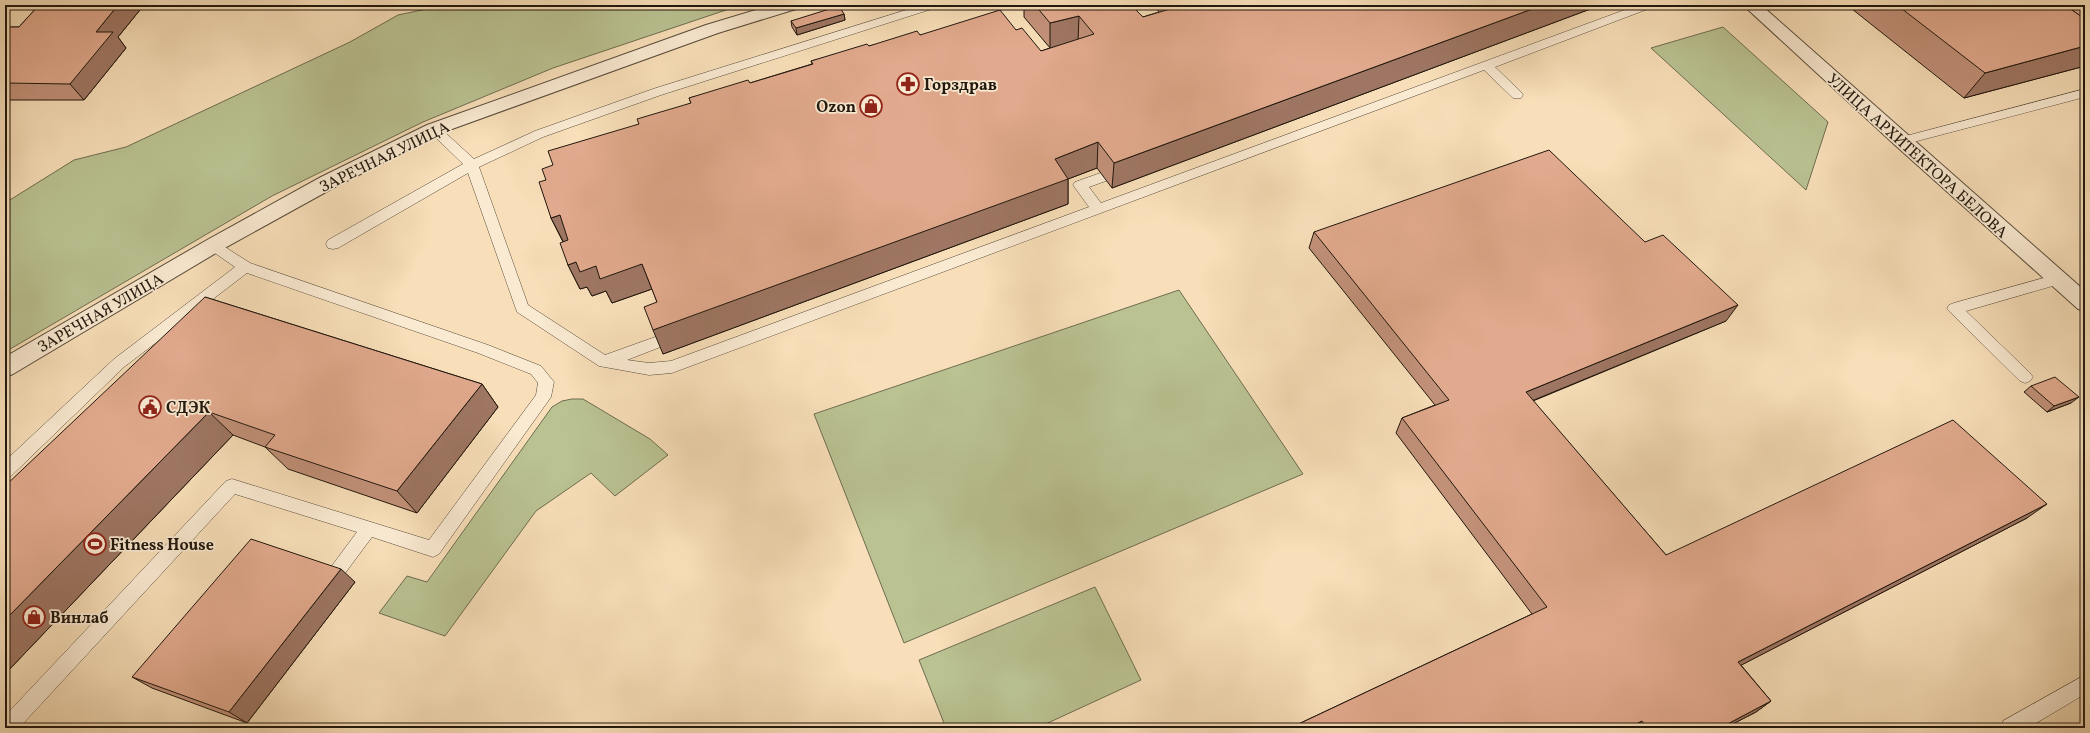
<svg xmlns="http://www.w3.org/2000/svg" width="2090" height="733" font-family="Vollkorn,serif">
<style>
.green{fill:#bac292;stroke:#6d6c50}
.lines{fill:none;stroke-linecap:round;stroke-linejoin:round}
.service-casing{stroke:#564938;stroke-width:1}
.minor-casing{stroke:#564938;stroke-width:2}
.service{fill:#faead2;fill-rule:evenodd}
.minor{fill:#faead2;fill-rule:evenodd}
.wall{fill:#c29179;stroke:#20170d}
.shaded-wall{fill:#9e7663;stroke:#20170d}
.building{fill:#e1a98d;stroke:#20170d}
.labels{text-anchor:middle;stroke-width:3.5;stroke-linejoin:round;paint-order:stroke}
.poi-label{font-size:16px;font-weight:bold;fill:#20170d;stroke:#faead2;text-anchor:start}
.street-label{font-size:16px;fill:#20170d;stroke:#faead2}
</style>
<rect width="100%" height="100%" fill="#f8dfb9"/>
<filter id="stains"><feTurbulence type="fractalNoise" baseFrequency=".005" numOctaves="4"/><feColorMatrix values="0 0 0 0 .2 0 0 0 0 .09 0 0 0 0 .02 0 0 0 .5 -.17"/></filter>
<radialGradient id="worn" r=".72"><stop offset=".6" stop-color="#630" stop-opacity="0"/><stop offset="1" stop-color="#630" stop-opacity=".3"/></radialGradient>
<g class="green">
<path d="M446,5h295l-188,63 -130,54 -151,74 -267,156v-149l69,-43 52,-13 224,-105 48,-27z"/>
<path d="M1723,27l105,95 -22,68 -155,-142z"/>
<path d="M1179,290l124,184 -399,169 -90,-229z"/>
<path d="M572,399h11l67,40 18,16 -53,41 -24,-23 -55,38 -91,125 -66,-23 28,-37 20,6 125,-175 10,-6z"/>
<path d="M1095,587l46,93 -104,48h-91l-27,-68z"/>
</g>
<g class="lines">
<g class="service-casing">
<g id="service">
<path d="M922,5h18l-2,2 -277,88 -118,42 -64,30 49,138 77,50 53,-19 5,2 2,4 -2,4 -36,14 22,3 22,-2 418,-154 -16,-22 2,-3 48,-17 5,2 2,3 -2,3 -39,14 12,16 537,-198h17l-2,2 -158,60 26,25 2,3 -2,3h-8l-29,-28 -812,303 -23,2 -50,-9 -82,-54 -49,-139 -130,75 -5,1 -5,-1 -2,-4 2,-4 135,-76 -33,-32 -2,-3 2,-3h8l36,33 61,-28 118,-42z"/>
<path d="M2085,89v8l-183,48 -5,-1 -1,-3 1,-3 5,-1z"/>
<path d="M214,240l36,23 238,82 53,21 13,16 -3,15 -112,157 -6,3 -61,-20 -32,43 -6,3 -6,-3 -3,-5 32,-43 -122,-38 -216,234h-14v-12l221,-235 6,-2 197,61 107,-145 2,-12 -7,-9 -53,-21 -231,-80 -123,94 -113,109 -6,2v-17l109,-102 121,-92 -26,-18 -2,-4 2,-4z"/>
<path d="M2058,274l5,1 2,4 -2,4 -97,28 64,62 3,4 -3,4 -5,2 -5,-2 -73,-72 2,-4 5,-2z"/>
<path d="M2085,675v19l-57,34h-27l2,-7z"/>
</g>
</g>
<g class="minor-casing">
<g id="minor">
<path d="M772,5h26l-2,4 -78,24 -277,100 -106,54 -114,63 -208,124 -8,3v-20l202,-117 114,-63 106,-52 279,-100z"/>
<path d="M1743,5h18l324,286v20l-7,-2 -183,-164z"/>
</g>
</g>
<use href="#service" class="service"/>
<use href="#minor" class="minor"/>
</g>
<g class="wall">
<path d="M39,5h105l-26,32 8,11 -42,52h-79v-73h14z"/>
<path d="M1024,5h107l12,12 16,-5 -6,-7h448l-489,183 -15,-20 -29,11v25l-405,150 -6,-52 -5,-13 -40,14 -6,-12 -14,5 -5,-9 -7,2 -12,-24 -5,-23 -12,-24 -5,-38 7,-15 86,-41 52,-21 -2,-5 61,-15 62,-19 -1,-3 58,-15 51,-11 96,-5 25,21 9,-3 -26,-31z"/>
<path d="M1847,5h238v61l-121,32z"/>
<path d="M844,14l1,6 -48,15 -5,-8 -1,-6z"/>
<path d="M1314,232l412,89 -193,80 133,154 361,-37 -286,147 30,36 -15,11 -31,16h-435l242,-114 -136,-181 6,-15 33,-13 -126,-157z"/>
<path d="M205,297l277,87 16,23 -81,106 -129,-44 -23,-22 -32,-12 -228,239z"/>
<path d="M2031,386l40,17 -24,9 -23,-20z"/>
<path d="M355,582l-108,141 -95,-35 -20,-11z"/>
</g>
<g class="shaded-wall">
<path d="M118,5h26l-26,32 8,11 -42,52 -14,-16 26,-52z"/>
<path d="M1543,5h58l-489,183 2,-25z"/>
<path d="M844,14l1,6 -48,15 -1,-7z"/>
<path d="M1079,16l-1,25 -28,8v-26z"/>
<path d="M2085,46v20l-121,32 21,-25z"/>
<path d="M1098,142l-1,26 -29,11v25l-405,150 -10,-24 402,-171z"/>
<path d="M560,215l12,25 -8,3 -13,-25z"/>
<path d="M576,262l20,4 46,-2 10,25 -40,14 -6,-12 -14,5 -5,-9 -7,2 -12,-24z"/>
<path d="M1738,305l-12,16 -209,86 9,-15z"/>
<path d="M482,384l16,23 -81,106 -20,-22z"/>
<path d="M2079,397l-8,6 -24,9 7,-6z"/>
<path d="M209,412l24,23 -228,239v-54z"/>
<path d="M2047,504l-20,14 -303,156 14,-12z"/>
<path d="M341,569l14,13 -108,141 -18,-11z"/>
<path d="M1771,701l-15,11 -31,16h-5z"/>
<path d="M1642,721l-9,7h-5z"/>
</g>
<g class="building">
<path d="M39,5h79l-22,27h17l-43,52 -65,-1v-56h14z"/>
<path d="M1035,5h96l12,12 37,-11 -1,-1h364l-429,158 -16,-21 -43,17 13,20 -415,151 -9,-23 13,-5 -15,-38 -42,15 -4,-13 -16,6 -4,-10 -8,3 -8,-22 8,-3 -8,-25 -9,3 -12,-36 7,-2 -4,-11 11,-4 -5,-14 91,-27 -2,-5 54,-16 -2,-5 59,-18 2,3 63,-19 -2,-3 56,-17 2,2 48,-15 3,4 80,-25 16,20 6,-2 19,23 53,-17 -15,-18 -29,7z"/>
<path d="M1897,5h168l20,14v27l-100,27z"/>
<path d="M2065,5h20v14z"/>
<path d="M839,6l5,8 -48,14 -5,-7z"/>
<path d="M1549,150l96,92 18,-7 75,70 -212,87 140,163 287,-135 94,84 -309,158 33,39 -51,27h-73l-5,-7 -14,7h-338l257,-121 -145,-189 47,-18 -135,-168z"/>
<path d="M205,297l277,87 -85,107 -132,-44 10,-12 -66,-23 -204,208v-134z"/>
<path d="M2055,377l24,20 -25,9 -23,-20z"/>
<path d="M251,539l90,30 -112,143 -97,-35z"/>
</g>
<defs>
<g id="pharmacy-ring" transform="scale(1.15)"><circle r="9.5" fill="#faead2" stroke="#8f2418" stroke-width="1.5"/><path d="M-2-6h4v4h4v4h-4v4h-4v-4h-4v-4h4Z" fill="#8f2418"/></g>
<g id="shop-ring" transform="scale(1.15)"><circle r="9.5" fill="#faead2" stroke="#8f2418" stroke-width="1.5"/><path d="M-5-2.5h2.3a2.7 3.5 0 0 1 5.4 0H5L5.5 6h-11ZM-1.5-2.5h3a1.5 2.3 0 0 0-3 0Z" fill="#8f2418"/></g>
<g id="civic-ring" transform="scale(1.15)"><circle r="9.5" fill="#faead2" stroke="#8f2418" stroke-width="1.5"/><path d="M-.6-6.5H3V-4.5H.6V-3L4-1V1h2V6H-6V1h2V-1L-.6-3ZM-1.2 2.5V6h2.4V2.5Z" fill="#8f2418"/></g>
<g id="stadium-ring" transform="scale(1.15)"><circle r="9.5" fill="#faead2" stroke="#8f2418" stroke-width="1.5"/><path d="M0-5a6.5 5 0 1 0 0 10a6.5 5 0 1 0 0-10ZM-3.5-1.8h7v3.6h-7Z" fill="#8f2418"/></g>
</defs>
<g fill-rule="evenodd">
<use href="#pharmacy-ring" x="908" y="84"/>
<use href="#shop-ring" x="871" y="106"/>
<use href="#civic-ring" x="150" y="407"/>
<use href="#stadium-ring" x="95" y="544"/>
<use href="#shop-ring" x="34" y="617"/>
</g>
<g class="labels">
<g class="poi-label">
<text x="924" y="90">Горздрав</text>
<text x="856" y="112" text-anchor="end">Ozon</text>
<text x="166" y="413">СДЭК</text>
<text x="110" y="550">Fitness House</text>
<text x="50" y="623">Винлаб</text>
</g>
<g class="street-label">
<text transform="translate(1918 155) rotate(42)" y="6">УЛИЦА АРХИТЕКТОРА БЕЛОВА</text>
<text transform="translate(384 156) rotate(-26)" y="6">ЗАРЕЧНАЯ УЛИЦА</text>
<text transform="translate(100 312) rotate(-30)" y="6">ЗАРЕЧНАЯ УЛИЦА</text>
</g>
</g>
<rect width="2090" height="733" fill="none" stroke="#f8dfb9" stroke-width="20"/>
<rect x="6" y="6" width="2078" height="721" fill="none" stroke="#20170d" stroke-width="2"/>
<rect x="10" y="10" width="2070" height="713" fill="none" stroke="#20170d"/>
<rect width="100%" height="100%" filter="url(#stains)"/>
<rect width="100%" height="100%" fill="url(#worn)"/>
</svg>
